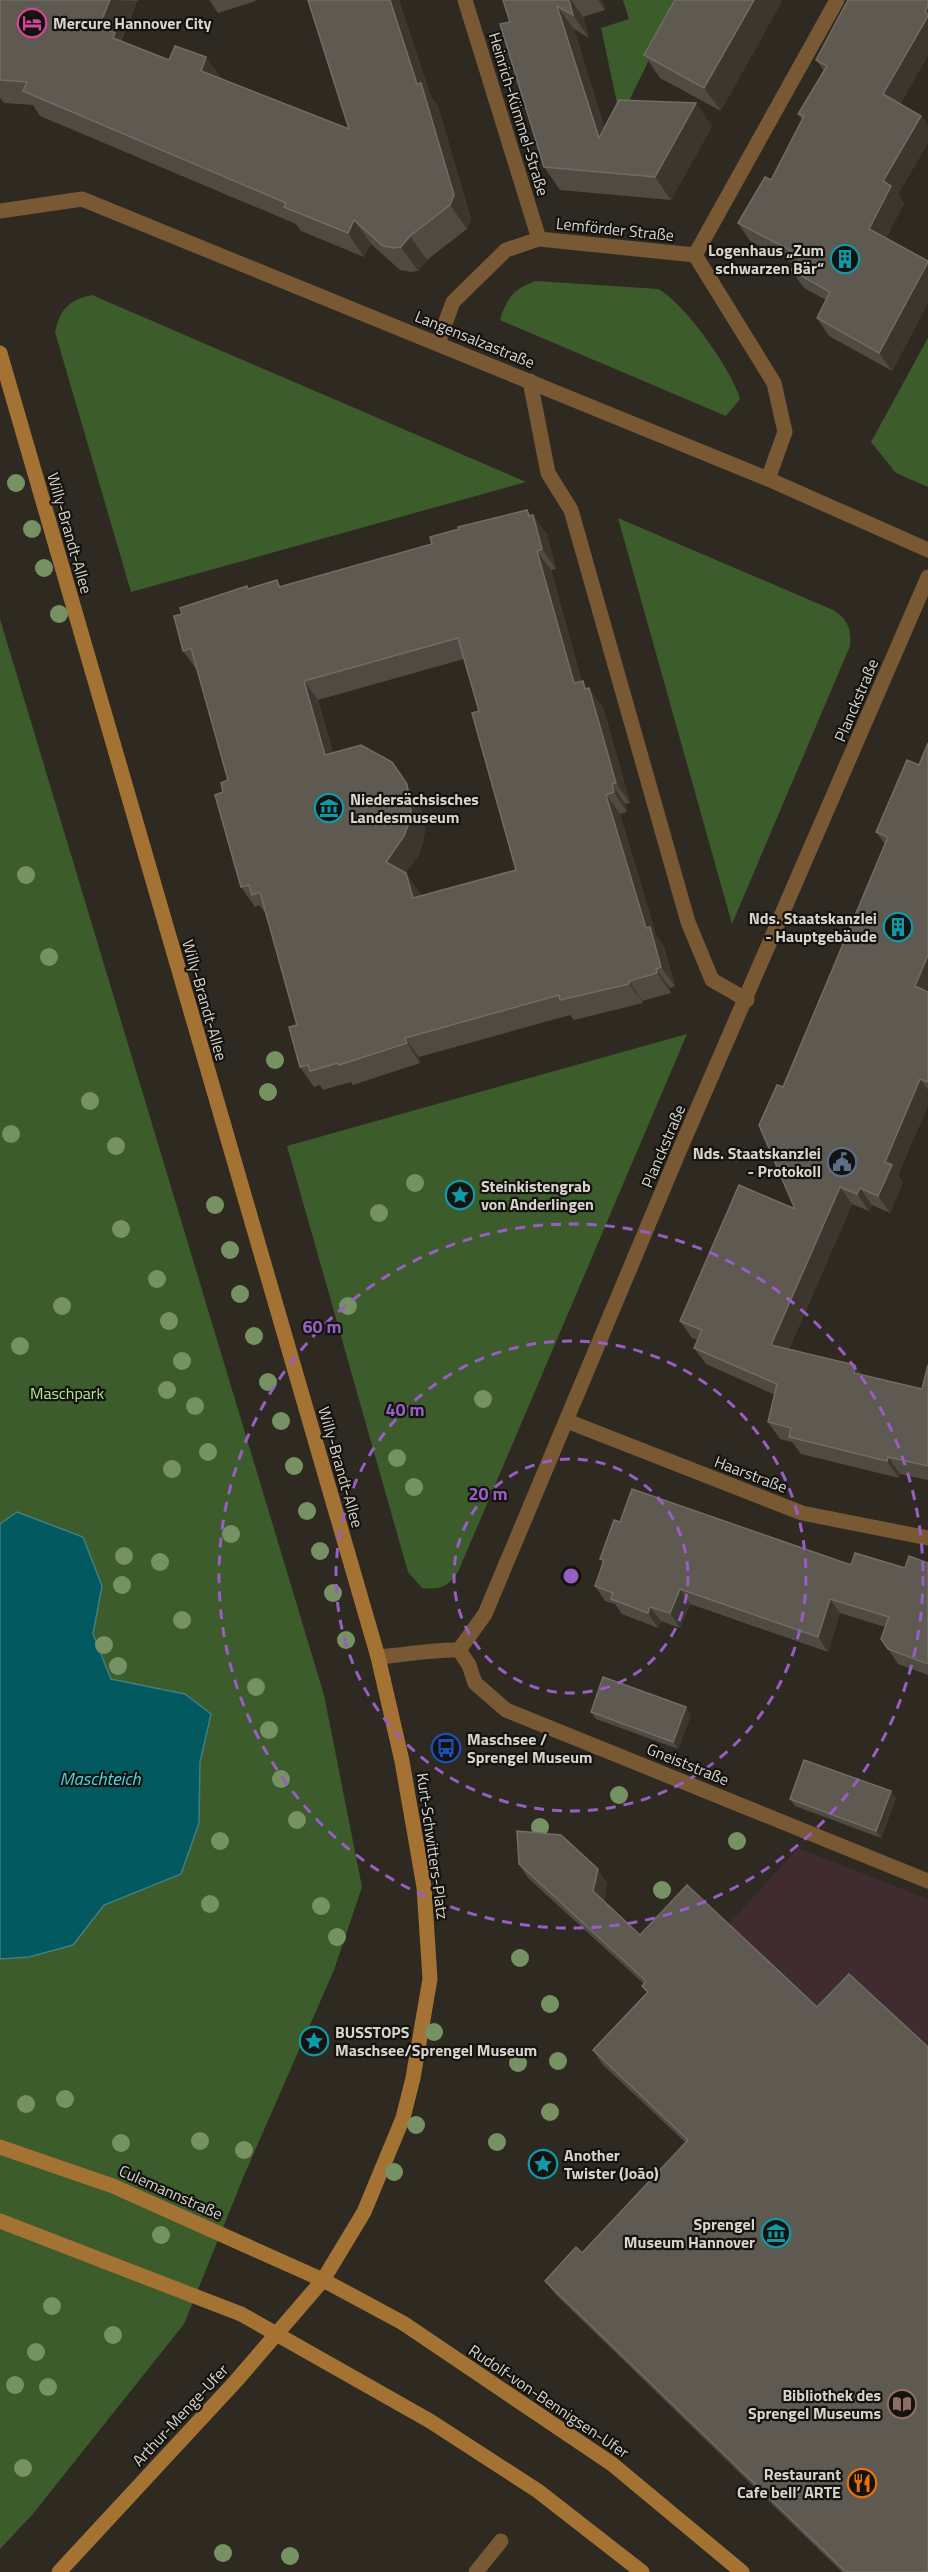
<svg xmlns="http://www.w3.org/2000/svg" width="928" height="2572" font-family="'Titillium Web',sans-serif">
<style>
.commercial{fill:#402c30}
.green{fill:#3c5c2b}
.water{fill:#025960;stroke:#427e81;stroke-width:1.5}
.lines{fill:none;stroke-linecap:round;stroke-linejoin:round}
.lane{stroke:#795934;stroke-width:15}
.street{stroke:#795934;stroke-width:15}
.secondary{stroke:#a47233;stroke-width:15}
.tree{fill:#769262}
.wall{fill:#4f4a42;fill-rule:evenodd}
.shaded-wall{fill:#3c372e}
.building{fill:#5e5951;stroke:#716c64;stroke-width:1.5;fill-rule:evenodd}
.ring{fill:none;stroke:#975ec4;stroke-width:3;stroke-dasharray:10 8}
.labels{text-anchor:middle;stroke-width:4.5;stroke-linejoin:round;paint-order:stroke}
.poi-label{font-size:16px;font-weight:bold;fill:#d7d4ce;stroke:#15130f;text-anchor:start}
.street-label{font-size:16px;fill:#d7d4ce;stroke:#15130f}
.park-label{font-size:16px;fill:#b1e797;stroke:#15130f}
.water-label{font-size:18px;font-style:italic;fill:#4ad7e5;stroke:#15130f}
.centre{fill:#975ec4;stroke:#15130f;stroke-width:3}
.ring-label{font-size:18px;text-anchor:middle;font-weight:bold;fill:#975ec4;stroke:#15130f;stroke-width:4.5;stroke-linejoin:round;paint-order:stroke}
</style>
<rect width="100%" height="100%" fill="#2f2a21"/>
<path class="commercial" d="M798,1848l130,51v153l-102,-31 -100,-94z"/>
<g class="green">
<path d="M623,0h55l-50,103h-11l-16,-75 28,-9z"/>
<path d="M536,281l122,8c27,14 74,82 82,110l-14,17 -226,-96c6,-21 14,-32 36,-39z"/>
<path d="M92,295l434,187 -395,110 -76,-260c5,-23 14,-32 37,-37z"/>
<path d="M928,338v149l-32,-14 -25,-31z"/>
<path d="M618,518l215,92c14,8 19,20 17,36l-118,278z"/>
<path d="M0,619l324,1076 38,192 -28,83 -91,208 -59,146 -152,191 -32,34z"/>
<path d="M687,1034l-229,538c-10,15 -18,18 -36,16l-14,-16 -121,-426z"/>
</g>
<path class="water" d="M17,1512l66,25 19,49 -9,48 18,45 74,15 26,20 -11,48 -1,61 -18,51 -77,31 -31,40 -44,12 -29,2v-435z"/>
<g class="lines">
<path class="lane" d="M530,381l18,92 23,37 117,412 24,58 35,20"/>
<g class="street">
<path d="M465,0l74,239"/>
<path d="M0,211l82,-12 686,280 160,71"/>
<path d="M695,255l142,-255"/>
<path d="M438,343l15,-41 53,-52 33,-11 156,16 79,128 11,49 -17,47"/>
<path d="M567,1421l235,92 126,25"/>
<path d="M459,1650l26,-36 195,-465 248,-572"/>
<path d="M459,1650l10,15 6,18 31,27 422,171"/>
<path d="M378,1657c28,-2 54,-8 81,-7"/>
<path d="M476,2572l25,-31"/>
</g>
<g class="secondary">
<path d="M0,353l378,1304 24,104 22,126 6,92 -17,99 -10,40 -39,94 -41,68 -87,101 -177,191"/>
<path d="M0,2147l113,39 210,94 80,43 209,141 130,108"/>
<path d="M0,2221l241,93 189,107 108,70 104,81"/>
</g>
</g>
<g class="tree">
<circle cx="16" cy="483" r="9"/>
<circle cx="32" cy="529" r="9"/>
<circle cx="44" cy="568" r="9"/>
<circle cx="59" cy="614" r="9"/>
<circle cx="26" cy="875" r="9"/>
<circle cx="49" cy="957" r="9"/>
<circle cx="275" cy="1060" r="9"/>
<circle cx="268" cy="1092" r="9"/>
<circle cx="90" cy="1101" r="9"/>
<circle cx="11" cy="1134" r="9"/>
<circle cx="116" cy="1146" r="9"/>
<circle cx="415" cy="1183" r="9"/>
<circle cx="215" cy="1205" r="9"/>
<circle cx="379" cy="1213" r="9"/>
<circle cx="121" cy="1229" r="9"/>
<circle cx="230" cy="1250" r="9"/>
<circle cx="157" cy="1279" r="9"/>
<circle cx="240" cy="1294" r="9"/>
<circle cx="62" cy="1306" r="9"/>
<circle cx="348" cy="1306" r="9"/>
<circle cx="169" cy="1321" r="9"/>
<circle cx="254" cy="1336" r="9"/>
<circle cx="20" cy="1346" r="9"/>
<circle cx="182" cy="1361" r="9"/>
<circle cx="268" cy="1382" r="9"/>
<circle cx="167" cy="1390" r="9"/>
<circle cx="483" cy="1399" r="9"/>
<circle cx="195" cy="1406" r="9"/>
<circle cx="281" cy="1421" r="9"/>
<circle cx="208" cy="1452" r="9"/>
<circle cx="397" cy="1458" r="9"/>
<circle cx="294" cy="1466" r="9"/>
<circle cx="172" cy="1469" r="9"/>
<circle cx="414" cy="1487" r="9"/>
<circle cx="307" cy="1511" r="9"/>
<circle cx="231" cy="1534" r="9"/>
<circle cx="320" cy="1551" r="9"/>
<circle cx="124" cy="1556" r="9"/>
<circle cx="160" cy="1562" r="9"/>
<circle cx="122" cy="1585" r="9"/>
<circle cx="333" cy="1593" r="9"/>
<circle cx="182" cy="1620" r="9"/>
<circle cx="346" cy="1640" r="9"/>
<circle cx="104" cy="1645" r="9"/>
<circle cx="118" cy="1666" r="9"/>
<circle cx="256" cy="1687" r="9"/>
<circle cx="269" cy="1730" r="9"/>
<circle cx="281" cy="1779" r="9"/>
<circle cx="619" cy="1795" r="9"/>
<circle cx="297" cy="1820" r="9"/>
<circle cx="540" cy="1827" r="9"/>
<circle cx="220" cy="1841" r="9"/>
<circle cx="737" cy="1841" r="9"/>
<circle cx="662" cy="1890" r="9"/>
<circle cx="210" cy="1904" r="9"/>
<circle cx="321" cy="1906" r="9"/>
<circle cx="337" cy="1937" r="9"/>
<circle cx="520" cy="1958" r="9"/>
<circle cx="550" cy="2004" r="9"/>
<circle cx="434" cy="2032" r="9"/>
<circle cx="558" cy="2061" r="9"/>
<circle cx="518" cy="2063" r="9"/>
<circle cx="65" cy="2099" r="9"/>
<circle cx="26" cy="2104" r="9"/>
<circle cx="550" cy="2112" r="9"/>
<circle cx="416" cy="2125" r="9"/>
<circle cx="200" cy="2141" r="9"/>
<circle cx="497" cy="2142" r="9"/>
<circle cx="121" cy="2143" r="9"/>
<circle cx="244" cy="2150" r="9"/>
<circle cx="394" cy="2172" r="9"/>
<circle cx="161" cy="2235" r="9"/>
<circle cx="52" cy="2306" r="9"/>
<circle cx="113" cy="2335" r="9"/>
<circle cx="36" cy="2352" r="9"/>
<circle cx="15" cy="2385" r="9"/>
<circle cx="48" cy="2387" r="9"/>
<circle cx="23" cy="2468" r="9"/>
<circle cx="223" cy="2553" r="9"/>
<circle cx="290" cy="2556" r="9"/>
</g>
<g class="wall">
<path d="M0,0h139l-2,1 -16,40 48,19 37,-3 15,21 128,51 -41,-129h91l32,97 7,10 33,112 -4,10 -40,31 -9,11 -7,1 -11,-2 -29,-26 -7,13 -63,-26 -5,-7 -256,-108 -7,-11 -29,-2 -4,-5z"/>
<path d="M209,0h46l1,1 -38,12z"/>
<path d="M503,0h99l3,10 -22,7 6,21 -15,-9 30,98 108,-1 -41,74 -111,-10 -16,-23 -34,-145z"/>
<path d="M675,0l46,111 -61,-33 -16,-23z"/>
<path d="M816,60l84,44 21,12 7,10v17l-30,51 6,9 -18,35 42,23v42l-36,68 -63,-35 -12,-18 9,-18 -22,-12 -13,-18 4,-6 -45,-23 -12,-18 33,-43 31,-60 -4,-6 26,-43z"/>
<path d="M527,510l20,24 9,35 -5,1 31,112 21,25 27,96 -5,1 2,8 -7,2 36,121 8,12 11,39 -5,2 1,5 -29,8 1,2 -69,17 -4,-5 -151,42 1,6 -67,22 -2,-3 -28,8 -3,-5 -6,2 -14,-20 -3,-42 -31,-111 -7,-9 -4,2 -14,-20 -18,-95 5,-12 -31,-110 -14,-19 -1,-37 67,-26 28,-8 4,7 151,-43zM464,659l15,52 37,159 -95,26 -1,-3 -15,-20 13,-17 5,-13 2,-13 -5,-26 -87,-51 -15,-53z"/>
<path d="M928,743v362l-30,70 5,7 -13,31 -18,-8 -3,6 -17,-7 -63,145 73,26 60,14 6,-24v115l-28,-6 -1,4 -98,-24 -9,-12 -12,-3 -12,-17 7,-27 -69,-31 -12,-16 3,-8 -5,-2 -12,-17 115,-112 -12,-122 102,-243 -9,-12 43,-67z"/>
<path d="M620,1522l231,43 54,3 23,-5v112l-30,-11 -10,-15 -3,-22 -45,-14 -12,39 -138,-48 -10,24 -19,-7 -3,7 -36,-14 -7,-10 -10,-3 -10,-15 8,-23 -3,-4z"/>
<path d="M686,1707l5,8 -13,34 -82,-30 -5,-7z"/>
<path d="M896,1798l-15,40 -86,-32 -5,-7z"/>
<path d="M519,1864l88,19 -3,18 36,34 288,637h-86l-287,-278 -10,-13 37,-28 104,-110 -84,-79 -9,-14 54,-57 -5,-7 2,-2 -116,-106z"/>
</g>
<g class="shaded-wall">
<path d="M110,0l27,1 -17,39 12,17 -33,-31z"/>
<path d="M390,0h9l32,97 7,10 33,112 -4,10 -17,-24 -33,-121z"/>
<path d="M569,0h2l12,17 6,21 -16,-23z"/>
<path d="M598,0h4l3,10z"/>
<path d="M754,0h29l-62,111 -17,-23z"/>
<path d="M557,6l17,23 41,132 -16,-23z"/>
<path d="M928,6v50l-32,56 -13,-18z"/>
<path d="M206,57l17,24 -22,-10z"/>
<path d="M696,103l16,23 -41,74 -16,-23z"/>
<path d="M921,116l7,10v17l-30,51 6,9 -22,43 -13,-17 14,-48z"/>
<path d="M354,220l17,24 -7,13 -16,-24z"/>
<path d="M410,236l17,24 -9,11 -17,-24z"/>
<path d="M928,262v41l-36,68 -13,-18z"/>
<path d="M527,510l8,11 -2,-6 14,19 9,35 -14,-20z"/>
<path d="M537,551l14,19 37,133 -14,-20z"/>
<path d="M304,681l14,19 21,75 -14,-20z"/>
<path d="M583,681l8,13 -2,-6 14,19 27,96 -14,-20z"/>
<path d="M392,762l28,42 5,26 -2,13 -5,13 -19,25 -13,-19z"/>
<path d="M612,784l13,20 2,8 -13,-20z"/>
<path d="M606,795l14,19 36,121 8,12 11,39 -14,-19 -15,-39z"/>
<path d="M406,873l14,20 7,25 -14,-20z"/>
<path d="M928,955v45l-13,-14z"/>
<path d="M656,969l14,19 1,5 -14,-20z"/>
<path d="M629,981l13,20 1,2 -14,-19z"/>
<path d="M405,1038l14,19 1,6 -13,-20z"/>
<path d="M920,1079l8,11v15l-30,70 5,7 -13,31 -12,-17 7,-34z"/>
<path d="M840,1187l12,17 -69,158 -12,-17z"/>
<path d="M860,1188l12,17 -3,6 -12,-17z"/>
<path d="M855,1365l12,17 -13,-9z"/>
<path d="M888,1457l12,17 -1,4 -12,-17z"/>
<path d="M680,1589l10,15 -10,24 -10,-15z"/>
<path d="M830,1599l10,14 -12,39 -10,-15z"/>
<path d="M650,1607l11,14 -3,7 -10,-15z"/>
<path d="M686,1707l5,8 -13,34 -5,-7z"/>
<path d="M891,1791l5,7 -15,40 -5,-7z"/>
<path d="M598,1869l9,14 -4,22 -10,-14z"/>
</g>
<g class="building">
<path d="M0,0h110l-11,26 16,7 -2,5 56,22 6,-14 31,11 -5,14 148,58 -41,-129h82l27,84 4,-1 33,112 -4,10 -40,31 -9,11 -7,1 -11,-2 -29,-26 -6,13 -64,-26 2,-4 -263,-112 4,-9 -27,-2z"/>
<path d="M503,0h66l4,15 -16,-9 42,132 20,-38 77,3 -41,74 -111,-10 -44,-143 10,-2z"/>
<path d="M675,0h79l-50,88 -60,-33z"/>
<path d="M848,0h80v6l-3,6 3,2v2l-45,78 38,22 -38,65 8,5 -22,43 59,32v1l-49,91 -62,-35 13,-26 -39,-22 10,-14 -63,-33 27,-46 6,3 33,-64 -6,-2 29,-48 -11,-6z"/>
<path d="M527,510l2,6 4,-1 9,34 -5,2 37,132 9,-2 2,8 4,-1 27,95 -4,1 2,8 -8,3 40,133 4,-1 11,40 -5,2 1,4 -28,8v3l-69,16 -1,-5 -154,43 2,5 -68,22 -1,-2 -28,8 -2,-6 -8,2 -11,-40 8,-2 -37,-133 -8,3 -3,-10 -8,2 -26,-92 8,-3 -2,-9 7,-3 -37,-132 -8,3 -9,-35 8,-2 -2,-6 67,-22 1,3 29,-9 2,7 153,-43 -2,-7 29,-8 -1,-2zM458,638l21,73 -7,2 44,157 -103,28 -7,-25 -20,-11 18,-26 5,-13 2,-12 -4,-27 -15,-22 -31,-17 -36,10 -21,-74z"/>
<path d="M928,743v212l-13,31 13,6v90l-8,-3 -35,83 7,3 -14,31 -18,-8 -3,6 -17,-7 -69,158 84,20 -1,8 68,16 6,-24v101l-40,-9 -1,4 -98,-24 2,-9 -23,-6 9,-38 -83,-36 8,-18 -22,-9 59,-136 56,24 -36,-84 18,-40 6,2 105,-250 -12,-5 31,-72 12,5z"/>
<path d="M632,1489l219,76 4,-12 50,15 4,-12 19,7v101l-40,-15 -7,-10 8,-22 -59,-18 -12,38 -138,-48 -10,24 -20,-6 -2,6 -37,-14 2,-6 -18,-7 9,-26 -4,-1 14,-39 6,2z"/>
<path d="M603,1677l83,30 -13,35 -82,-30z"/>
<path d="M804,1760l87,31 -15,40 -86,-32z"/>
<path d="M517,1831l44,4 37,34 -5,22 47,44 47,-50 130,122 32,-33 79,73v525h-82l-301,-291 31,-34 6,6 106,-113 -95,-90 55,-58 -6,-6 4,-5 -127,-117z"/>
</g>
<g class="ring">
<circle cx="571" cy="1576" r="117"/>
<circle cx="571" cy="1576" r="235"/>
<circle cx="571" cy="1576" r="352"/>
</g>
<defs>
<g id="hotel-ring" transform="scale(1.5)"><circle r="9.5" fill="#15130f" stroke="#d1479c" stroke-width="1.5"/><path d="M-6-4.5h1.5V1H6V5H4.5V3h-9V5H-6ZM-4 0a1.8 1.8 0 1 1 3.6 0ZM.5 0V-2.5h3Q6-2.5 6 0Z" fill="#d1479c"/></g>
<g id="building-ring" transform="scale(1.5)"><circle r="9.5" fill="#15130f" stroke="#0f9aa8" stroke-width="1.5"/><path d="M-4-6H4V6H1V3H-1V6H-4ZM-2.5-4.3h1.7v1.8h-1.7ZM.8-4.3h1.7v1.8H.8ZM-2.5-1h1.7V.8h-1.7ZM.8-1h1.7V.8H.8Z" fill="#0f9aa8"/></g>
<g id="museum-ring" transform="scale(1.5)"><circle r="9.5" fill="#15130f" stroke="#0f9aa8" stroke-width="1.5"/><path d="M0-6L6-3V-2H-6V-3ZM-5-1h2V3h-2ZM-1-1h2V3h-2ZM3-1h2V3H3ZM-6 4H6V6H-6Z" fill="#0f9aa8"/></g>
<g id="civic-ring" transform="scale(1.5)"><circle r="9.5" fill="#15130f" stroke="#5c6f8a" stroke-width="1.5"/><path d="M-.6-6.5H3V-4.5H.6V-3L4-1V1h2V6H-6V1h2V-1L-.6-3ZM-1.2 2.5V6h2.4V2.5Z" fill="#5c6f8a"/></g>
<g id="sight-ring" transform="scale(1.5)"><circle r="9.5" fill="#15130f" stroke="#0f9aa8" stroke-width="1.5"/><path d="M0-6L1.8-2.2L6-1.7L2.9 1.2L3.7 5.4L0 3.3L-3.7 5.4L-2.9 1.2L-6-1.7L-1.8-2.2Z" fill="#0f9aa8"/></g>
<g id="bus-ring" transform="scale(1.5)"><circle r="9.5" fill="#15130f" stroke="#1a4fb4" stroke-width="1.5"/><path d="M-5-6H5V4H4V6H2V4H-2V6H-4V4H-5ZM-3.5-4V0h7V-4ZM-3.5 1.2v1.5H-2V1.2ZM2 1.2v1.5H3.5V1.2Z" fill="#1a4fb4"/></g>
<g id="library-ring" transform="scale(1.5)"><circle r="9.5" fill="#15130f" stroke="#8d6e63" stroke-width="1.5"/><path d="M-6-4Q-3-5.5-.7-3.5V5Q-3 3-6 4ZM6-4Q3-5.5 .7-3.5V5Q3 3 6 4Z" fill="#8d6e63"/></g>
<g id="restaurant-ring" transform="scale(1.5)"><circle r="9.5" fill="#15130f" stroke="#e8710a" stroke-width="1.5"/><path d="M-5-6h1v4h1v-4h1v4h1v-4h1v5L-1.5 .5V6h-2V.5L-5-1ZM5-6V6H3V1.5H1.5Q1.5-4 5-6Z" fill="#e8710a"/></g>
</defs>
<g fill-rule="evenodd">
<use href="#hotel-ring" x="32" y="23"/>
<use href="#building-ring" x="845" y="259"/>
<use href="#museum-ring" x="329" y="808"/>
<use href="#building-ring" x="898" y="927"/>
<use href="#civic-ring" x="842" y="1162"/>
<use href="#sight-ring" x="460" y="1195"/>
<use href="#bus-ring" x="446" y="1748"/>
<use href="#sight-ring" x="314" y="2041"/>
<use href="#sight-ring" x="543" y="2164"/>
<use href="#museum-ring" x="776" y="2233"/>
<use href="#library-ring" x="902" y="2404"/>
<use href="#restaurant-ring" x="862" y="2483"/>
</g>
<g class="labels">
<g class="poi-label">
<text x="53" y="29">Mercure Hannover City</text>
<text x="824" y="256" text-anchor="end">Logenhaus „Zum<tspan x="824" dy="18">schwarzen Bär“</tspan></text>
<text x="350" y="805">Niedersächsisches<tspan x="350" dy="18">Landesmuseum</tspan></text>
<text x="877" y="924" text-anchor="end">Nds. Staatskanzlei<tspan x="877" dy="18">- Hauptgebäude</tspan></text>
<text x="821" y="1159" text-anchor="end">Nds. Staatskanzlei<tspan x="821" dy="18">- Protokoll</tspan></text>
<text x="481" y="1192">Steinkistengrab<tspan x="481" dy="18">von Anderlingen</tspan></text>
<text x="467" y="1745">Maschsee /<tspan x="467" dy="18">Sprengel Museum</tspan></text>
<text x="335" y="2038">BUSSTOPS<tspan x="335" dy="18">Maschsee/Sprengel Museum</tspan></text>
<text x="564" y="2161">Another<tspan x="564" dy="18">Twister (João)</tspan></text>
<text x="755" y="2230" text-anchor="end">Sprengel<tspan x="755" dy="18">Museum Hannover</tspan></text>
<text x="881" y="2401" text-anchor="end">Bibliothek des<tspan x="881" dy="18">Sprengel Museums</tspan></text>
<text x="841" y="2480" text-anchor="end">Restaurant<tspan x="841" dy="18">Cafe bell’ ARTE</tspan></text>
</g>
<g class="street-label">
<text transform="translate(519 114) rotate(73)" y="6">Heinrich-Kümmel-Straße</text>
<text transform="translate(615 229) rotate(6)" y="6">Lemförder Straße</text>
<text transform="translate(475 339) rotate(22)" y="6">Langensalzastraße</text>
<text transform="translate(70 533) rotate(74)" y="6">Willy-Brandt-Allee</text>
<text transform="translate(856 700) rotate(-67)" y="6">Planckstraße</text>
<text transform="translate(205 1000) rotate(74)" y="6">Willy-Brandt-Allee</text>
<text transform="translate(663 1146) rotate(-67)" y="6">Planckstraße</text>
<text transform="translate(341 1467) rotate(74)" y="6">Willy-Brandt-Allee</text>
<text transform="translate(751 1474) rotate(21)" y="6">Haarstraße</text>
<text transform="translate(688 1764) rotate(22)" y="6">Gneiststraße</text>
<text transform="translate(433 1846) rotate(82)" y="6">Kurt-Schwitters-Platz</text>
<text transform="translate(171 2192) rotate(24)" y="6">Culemannstraße</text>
<text transform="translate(549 2401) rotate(34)" y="6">Rudolf-von-Bennigsen-Ufer</text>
<text transform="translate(180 2415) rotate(-47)" y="6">Arthur-Menge-Ufer</text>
</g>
<g class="park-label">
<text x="67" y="1399">Maschpark</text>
</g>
<g class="water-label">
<text x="100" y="1785">Maschteich</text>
</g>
</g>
<circle cx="571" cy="1576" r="9" class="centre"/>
<g class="ring-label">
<text x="322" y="1333">60 m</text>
<text x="405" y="1416">40 m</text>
<text x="488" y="1500">20 m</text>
</g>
</svg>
